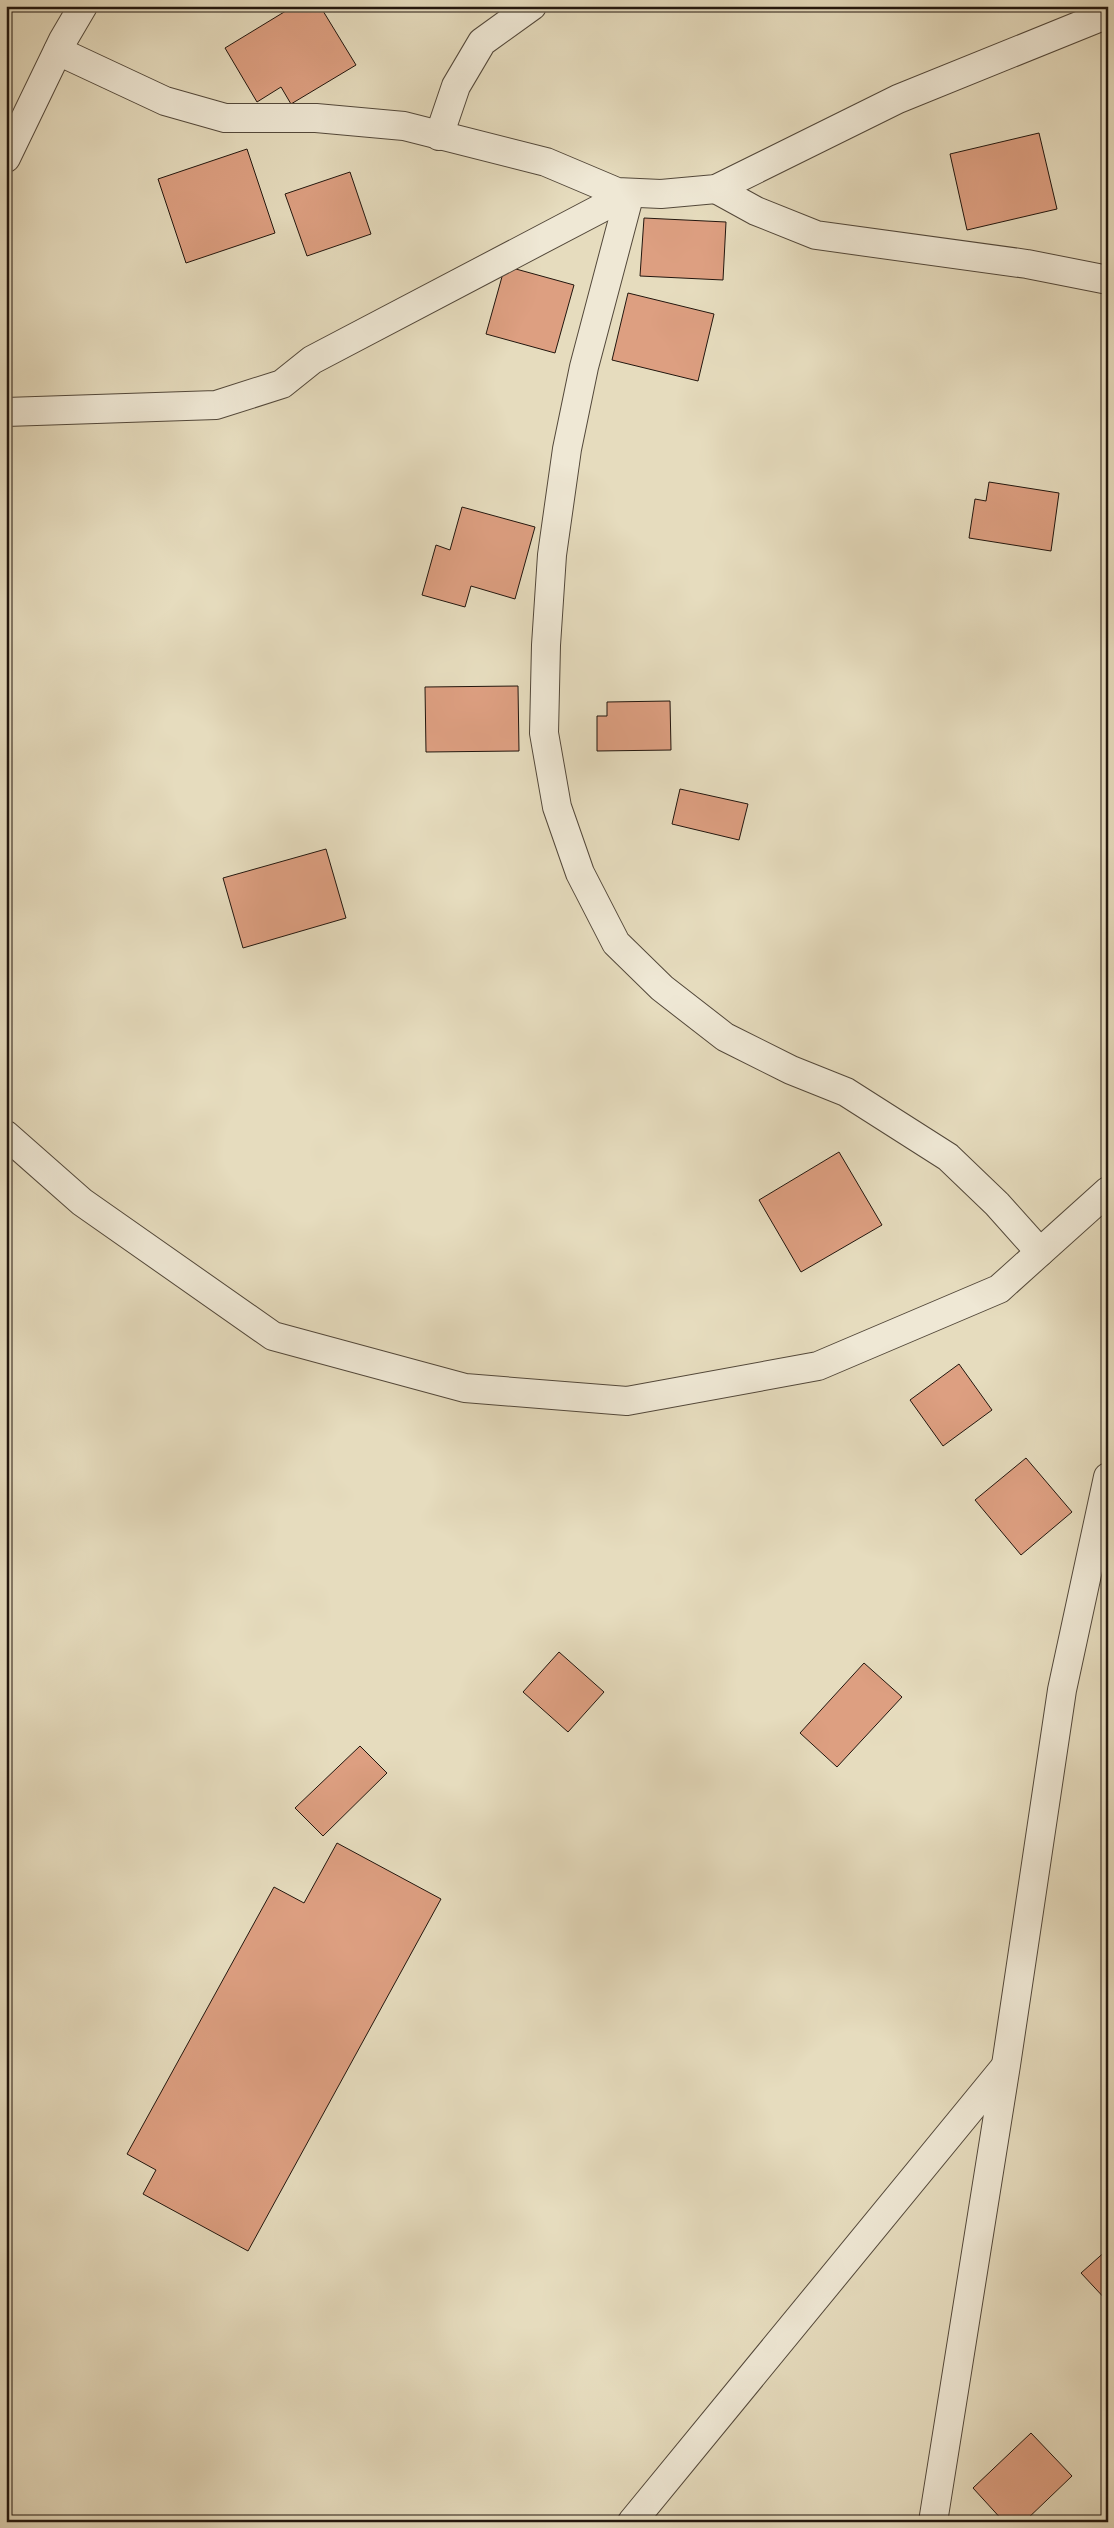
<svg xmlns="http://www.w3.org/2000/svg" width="1114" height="2528" font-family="'IM FELL English',serif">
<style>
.building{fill:#dd9f81;stroke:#22160e}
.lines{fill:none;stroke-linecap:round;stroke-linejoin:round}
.minor-casing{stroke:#53483a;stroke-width:30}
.minor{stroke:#efe8d5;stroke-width:28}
</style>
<rect width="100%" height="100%" fill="#e6dcbe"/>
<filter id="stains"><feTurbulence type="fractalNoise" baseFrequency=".004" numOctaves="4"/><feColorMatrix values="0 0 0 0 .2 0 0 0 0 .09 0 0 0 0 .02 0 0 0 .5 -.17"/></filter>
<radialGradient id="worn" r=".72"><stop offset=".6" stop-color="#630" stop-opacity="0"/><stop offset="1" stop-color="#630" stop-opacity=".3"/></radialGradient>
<g class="building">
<path d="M294,6h26l36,59 -65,39 -10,-17 -24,15 -32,-54z"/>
<path d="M1039,133l18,76 -90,21 -17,-76z"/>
<path d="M247,149l28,84 -89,30 -28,-84z"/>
<path d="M350,172l21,62 -64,22 -22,-62z"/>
<path d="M644,218l82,4 -3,58 -83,-4z"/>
<path d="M505,266l69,19 -19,68 -69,-19z"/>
<path d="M628,293l86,21 -16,67 -86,-21z"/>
<path d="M989,482l70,11 -8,58 -82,-13 6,-39 11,2z"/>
<path d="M462,507l73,20 -20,72 -44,-13 -6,21 -43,-12 14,-50 14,5z"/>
<path d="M518,686l1,65 -93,1 -1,-65z"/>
<path d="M670,701l1,49 -74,1v-35h10v-14z"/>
<path d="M680,789l68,15 -9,36 -67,-16z"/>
<path d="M326,849l20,69 -103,30 -20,-70z"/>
<path d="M839,1152l43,73 -81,47 -42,-72z"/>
<path d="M959,1364l33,46 -49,36 -33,-46z"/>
<path d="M1026,1458l46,54 -51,43 -46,-55z"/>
<path d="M559,1652l45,40 -36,40 -45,-40z"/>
<path d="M864,1663l38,34 -65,70 -37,-34z"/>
<path d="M360,1746l27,27 -64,63 -28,-28z"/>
<path d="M337,1843l104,56 -193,352 -105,-57 13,-24 -29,-16 147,-267 30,16z"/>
<path d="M1108,2249v53l-27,-29z"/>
<path d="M1031,2433l41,43 -48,46h-20l-31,-34z"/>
</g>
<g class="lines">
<g class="minor-casing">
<g id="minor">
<path d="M58,51l107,50 60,17h91l88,8 142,36 71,30 44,2 55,-5 182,-90 210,-85"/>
<path d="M439,136l17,-50 26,-44 50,-36"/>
<path d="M6,158l57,-118 20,-34"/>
<path d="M716,189l40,22 60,24 211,29 81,16"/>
<path d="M630,193l-46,174 -17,82 -15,106 -6,90 -2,88 13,74 23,66 36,70 46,45 63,49 66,33 55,22 102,65 49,47 43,48"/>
<path d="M6,412l210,-7 66,-21 30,-24 318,-167"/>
<path d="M6,1135l76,67 191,134 192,52 162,13 191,-35 181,-77 109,-98"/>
<path d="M632,2522l373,-455"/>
<path d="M933,2522l73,-457 56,-375 46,-213"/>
</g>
</g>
<use href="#minor" class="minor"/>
</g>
<rect width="1114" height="2528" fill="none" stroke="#e6dcbe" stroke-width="25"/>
<rect x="8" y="8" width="1099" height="2513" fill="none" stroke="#22160e" stroke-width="2.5"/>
<rect x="12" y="12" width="1089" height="2503" fill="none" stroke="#22160e"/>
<rect width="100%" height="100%" filter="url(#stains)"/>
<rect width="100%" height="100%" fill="url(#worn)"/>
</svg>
